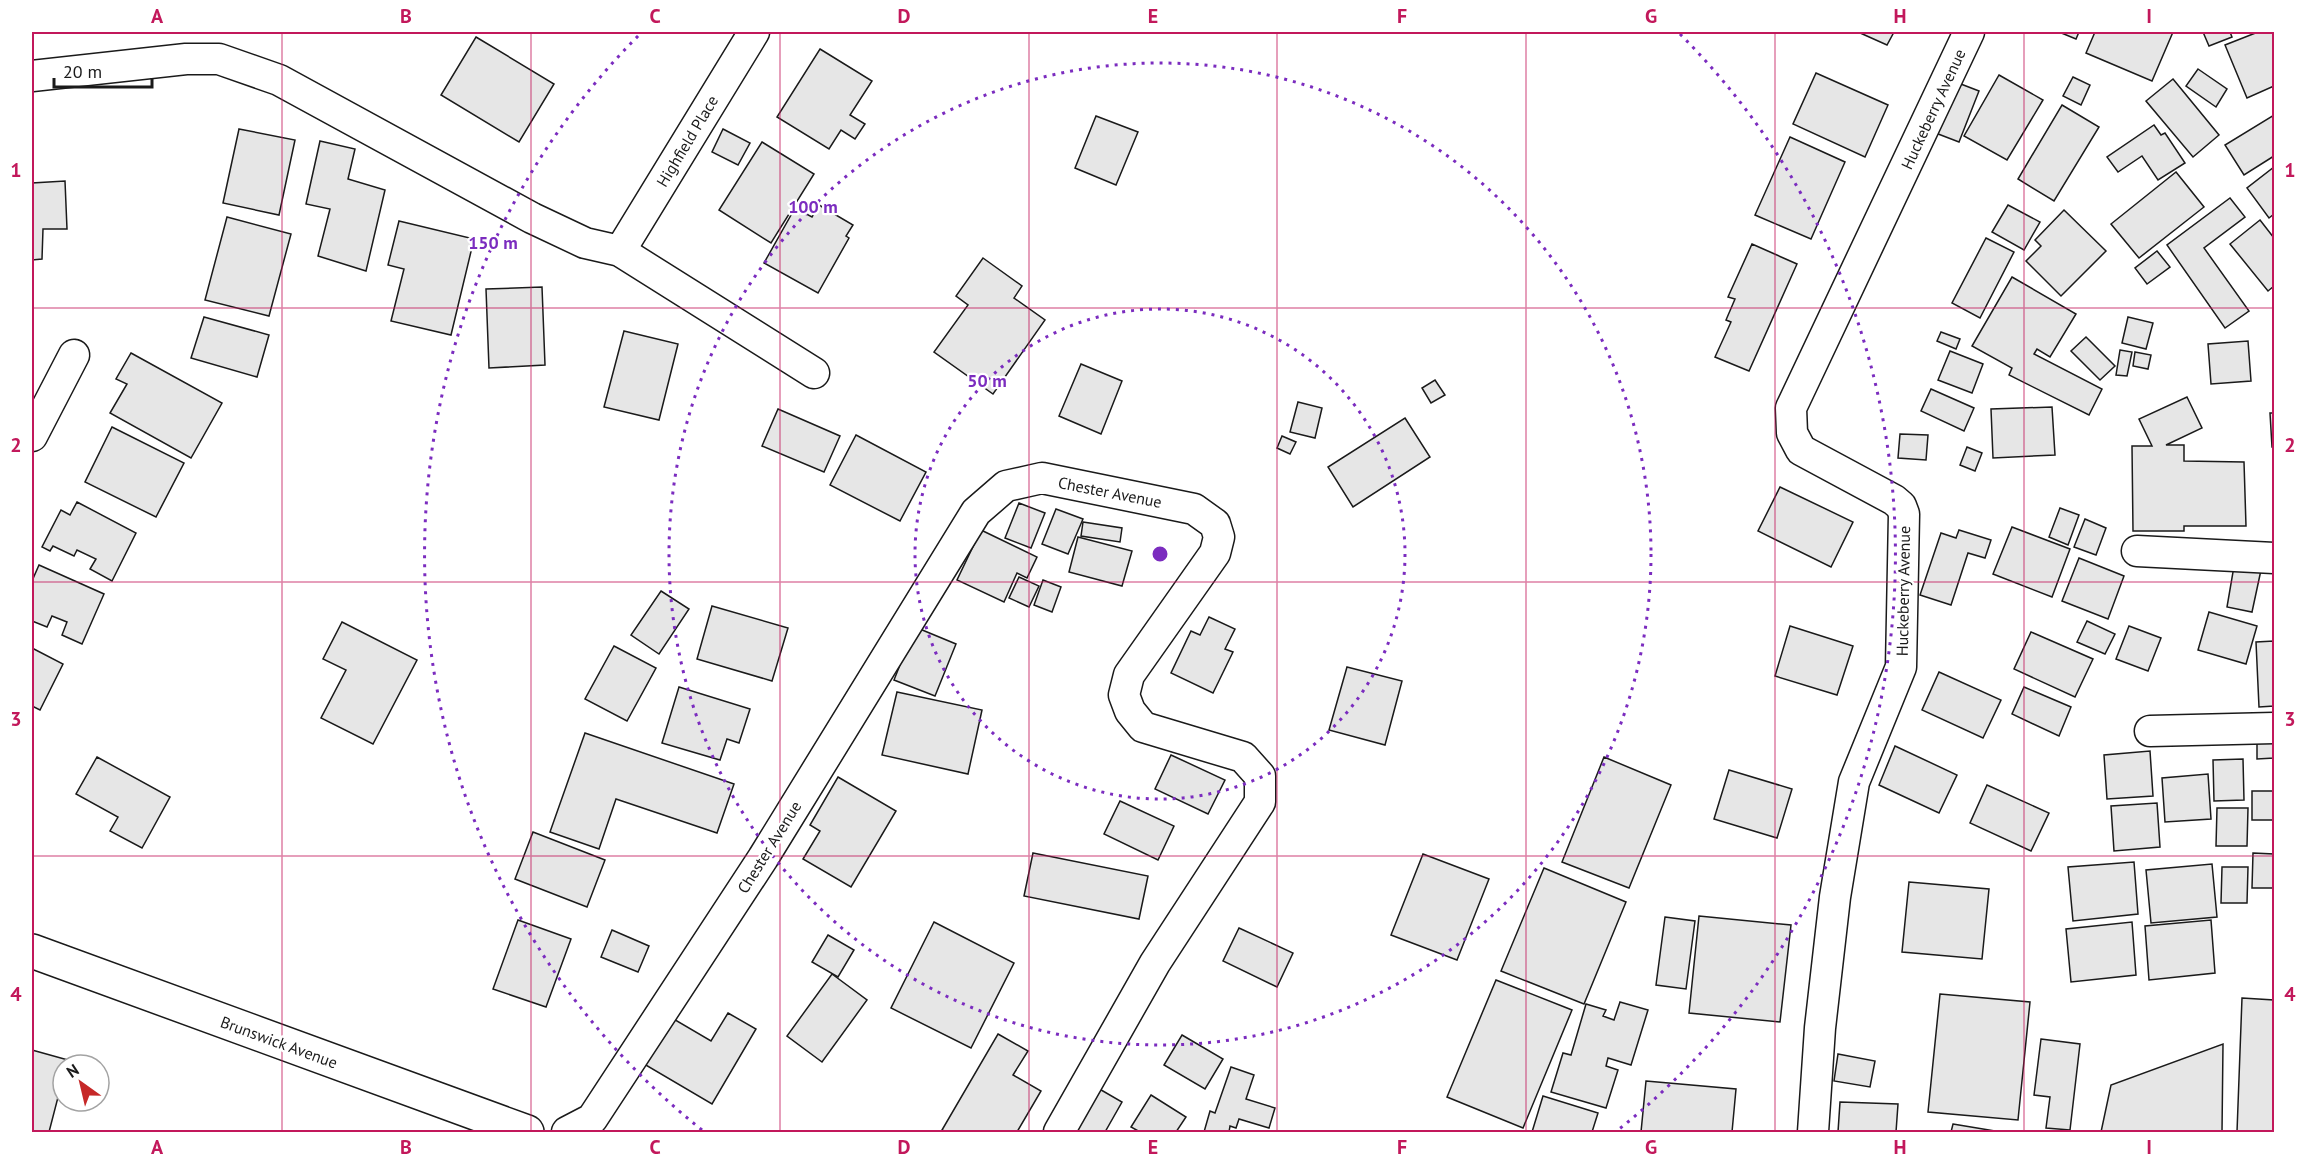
<svg xmlns="http://www.w3.org/2000/svg" width="2306" height="1164" viewBox="0 0 2306 1164" font-family="'PT Sans',sans-serif">
	<style>
		.building { fill: #e6e6e6; stroke: #1a1a1a; stroke-width: 1.5 }
		.lines { fill: none; stroke-linecap: round; stroke-linejoin: round }
		.minor-casing { stroke: #1a1a1a; stroke-width: 33 }
		.secondary-casing { stroke: #1a1a1a; stroke-width: 36 }
		.minor { stroke: #fff; stroke-width: 30 }
		.secondary { stroke: #fff; stroke-width: 33 }
		.grid { fill: none; stroke: #c2185b; stroke-width: 1.5; stroke-opacity: 0.55 }
		.ring { fill: none; stroke: #7b2cbf; stroke-width: 3; stroke-dasharray: 3 6 }
		.labels { text-anchor: middle; stroke-width: 4.5; stroke-linejoin: round; paint-order: stroke }
		.street-label { font-size: 16px; fill: #1a1a1a; stroke: #fff }
		.centre { fill: #7b2cbf; stroke: #fff; stroke-width: 3 }
		.ring-label { font-size: 18px; text-anchor: middle; font-weight: bold; fill: #7b2cbf; stroke: #fff; stroke-width: 4.5; stroke-linejoin: round; paint-order: stroke }
		.neatline { fill: none; stroke: #c2185b; stroke-width: 2 }
		.grid-label { font-size: 20px; text-anchor: middle; font-weight: bold; fill: #c2185b }
	</style>
	<rect width="100%" height="100%" fill="#fff"/>
	<g class="building">
		<polygon points="1858,32 1894,32 1887,45"/>
		<polygon points="2059,32 2079,32 2076,39"/>
		<polygon points="2095,32 2173,32 2152,81 2086,53"/>
		<polygon points="2203,32 2230,32 2232,37 2209,46"/>
		<polygon points="2258,32 2273,32 2274,36 2274,86 2247,98 2225,45"/>
		<polygon points="476,37 554,84 519,142 441,95"/>
		<polygon points="820,49 872,81 850,115 865,124 855,139 841,130 829,149 777,117"/>
		<polygon points="2198,69 2227,89 2216,107 2186,86"/>
		<polygon points="1816,73 1888,105 1865,157 1793,124"/>
		<polygon points="1999,75 2043,100 2007,160 1964,136"/>
		<polygon points="2073,77 2090,85 2081,105 2063,96"/>
		<polygon points="2173,79 2219,135 2193,157 2146,101"/>
		<polygon points="1953,81 1979,91 1959,142 1933,132"/>
		<polygon points="2062,105 2099,127 2054,201 2018,179"/>
		<polygon points="2274,115 2274,156 2244,175 2225,145"/>
		<polygon points="1096,116 1138,132 1116,185 1075,168"/>
		<polygon points="2154,125 2161,135 2165,133 2185,163 2158,180 2142,156 2118,172 2107,157"/>
		<polygon points="239,129 295,140 279,215 223,203"/>
		<polygon points="723,129 750,143 738,165 712,152"/>
		<polygon points="1790,137 1845,162 1811,239 1755,215"/>
		<polygon points="320,141 355,149 348,179 385,190 366,271 318,256 330,209 306,204"/>
		<polygon points="762,142 814,174 771,243 719,210"/>
		<polygon points="2274,167 2274,214 2269,218 2247,188"/>
		<polygon points="2176,172 2204,207 2139,258 2111,224"/>
		<polygon points="65,181 67,229 43,229 42,259 32,260 32,183"/>
		<polygon points="2230,198 2245,217 2204,248 2249,311 2225,328 2167,245"/>
		<polygon points="819,205 853,225 846,236 849,238 818,293 764,263 795,208 812,217"/>
		<polygon points="2008,205 2040,222 2024,250 1992,232"/>
		<polygon points="2064,210 2106,251 2061,296 2026,261 2041,246 2035,240"/>
		<polygon points="227,217 291,234 269,316 205,300"/>
		<polygon points="2260,220 2274,238 2274,286 2268,291 2230,244"/>
		<polygon points="399,221 474,239 451,335 391,321 404,269 388,265"/>
		<polygon points="1986,238 2014,252 1980,318 1952,303"/>
		<polygon points="1752,244 1797,264 1749,371 1715,357 1731,322 1726,320 1735,299 1728,297"/>
		<polygon points="2157,251 2170,267 2147,284 2135,268"/>
		<polygon points="983,258 1022,286 1014,298 1045,320 993,394 934,352 968,305 956,296"/>
		<polygon points="2012,277 2076,314 2050,357 2037,349 2034,354 2102,389 2089,415 2009,375 2012,368 1972,346"/>
		<polygon points="542,287 545,365 489,368 486,289"/>
		<polygon points="204,317 269,335 257,377 191,358"/>
		<polygon points="2128,317 2153,323 2146,349 2122,343"/>
		<polygon points="624,331 678,344 659,420 604,407"/>
		<polygon points="1941,332 1960,339 1956,349 1937,341"/>
		<polygon points="2086,337 2115,366 2100,380 2071,351"/>
		<polygon points="2248,341 2251,381 2211,384 2208,344"/>
		<polygon points="2120,350 2132,352 2127,376 2116,375"/>
		<polygon points="1950,351 1983,364 1972,393 1938,380"/>
		<polygon points="2135,352 2151,355 2148,369 2133,366"/>
		<polygon points="131,353 222,403 191,458 110,413 127,384 116,379"/>
		<polygon points="1081,364 1122,381 1101,434 1059,416"/>
		<polygon points="1435,380 1445,395 1431,403 1422,388"/>
		<polygon points="1931,389 1974,408 1964,431 1921,411"/>
		<polygon points="2187,397 2202,428 2166,445 2184,445 2184,461 2244,462 2246,526 2184,526 2184,531 2133,531 2132,446 2152,446 2139,419"/>
		<polygon points="1298,402 1322,408 1315,438 1290,432"/>
		<polygon points="2052,407 2055,455 1993,458 1991,409"/>
		<polygon points="778,409 840,436 824,472 762,446"/>
		<polygon points="2270,413 2274,413 2274,447 2272,447"/>
		<polygon points="1405,418 1430,457 1353,507 1328,467"/>
		<polygon points="112,427 184,463 156,517 85,482"/>
		<polygon points="1900,434 1928,435 1926,460 1898,458"/>
		<polygon points="856,435 926,472 900,521 830,485"/>
		<polygon points="1282,436 1296,442 1290,454 1277,448"/>
		<polygon points="1967,447 1982,453 1975,471 1960,465"/>
		<polygon points="1780,487 1853,522 1831,567 1758,531"/>
		<polygon points="77,502 136,533 112,581 90,569 96,559 77,550 74,556 53,546 50,551 42,547 61,510 70,515"/>
		<polygon points="1019,503 1045,513 1031,548 1005,538"/>
		<polygon points="2060,508 2079,515 2068,545 2049,537"/>
		<polygon points="1056,509 1083,519 1068,554 1042,544"/>
		<polygon points="2085,519 2106,528 2096,555 2074,547"/>
		<polygon points="1083,522 1122,528 1120,542 1081,536"/>
		<polygon points="2012,527 2070,549 2052,597 1993,574"/>
		<polygon points="981,530 1037,557 1027,578 1017,573 1004,602 957,580"/>
		<polygon points="1959,530 1991,540 1985,558 1968,553 1951,605 1920,595 1941,533 1956,538"/>
		<polygon points="1078,537 1132,551 1122,586 1069,572"/>
		<polygon points="2079,558 2124,576 2108,619 2062,601"/>
		<polygon points="39,565 104,594 82,644 62,635 67,622 52,616 47,627 32,621 32,581"/>
		<polygon points="2234,566 2261,570 2252,612 2227,607"/>
		<polygon points="1019,577 1039,586 1029,607 1009,598"/>
		<polygon points="1043,580 1061,587 1052,612 1034,605"/>
		<polygon points="661,591 689,609 659,654 631,635"/>
		<polygon points="712,606 788,628 772,681 697,659"/>
		<polygon points="2209,612 2257,626 2246,664 2198,650"/>
		<polygon points="1209,617 1235,629 1225,649 1233,652 1213,693 1171,673 1191,631 1200,635"/>
		<polygon points="2087,621 2115,634 2105,654 2077,642"/>
		<polygon points="342,622 417,660 373,744 321,718 346,670 323,659"/>
		<polygon points="1790,626 1853,646 1837,695 1775,676"/>
		<polygon points="2129,626 2161,638 2148,671 2116,659"/>
		<polygon points="915,627 956,644 935,696 894,680"/>
		<polygon points="2031,632 2093,659 2075,697 2014,669"/>
		<polygon points="2274,641 2274,706 2259,707 2256,642"/>
		<polygon points="614,646 656,668 627,721 585,699"/>
		<polygon points="32,648 63,664 40,710 32,706"/>
		<polygon points="1347,667 1402,681 1385,745 1329,730"/>
		<polygon points="1939,672 2001,700 1983,738 1922,710"/>
		<polygon points="679,687 750,709 739,743 727,739 720,760 662,743"/>
		<polygon points="2024,687 2071,707 2059,736 2012,714"/>
		<polygon points="897,692 982,710 968,774 882,755"/>
		<polygon points="585,733 734,784 717,833 616,799 599,849 550,832"/>
		<polygon points="2274,736 2274,758 2257,759 2257,737"/>
		<polygon points="1895,746 1957,775 1939,813 1879,785"/>
		<polygon points="2150,751 2153,796 2107,799 2104,755"/>
		<polygon points="1171,755 1225,780 1208,814 1155,789"/>
		<polygon points="97,757 170,797 142,848 110,831 118,817 76,794"/>
		<polygon points="1604,757 1671,785 1629,888 1562,862"/>
		<polygon points="2243,759 2244,800 2214,801 2213,760"/>
		<polygon points="1729,770 1792,789 1777,838 1714,819"/>
		<polygon points="2208,774 2211,819 2165,822 2162,778"/>
		<polygon points="838,777 896,811 851,887 803,859 820,831 810,825"/>
		<polygon points="1987,785 2049,813 2031,851 1970,823"/>
		<rect x="2252" y="791" width="22" height="29"/>
		<polygon points="1120,801 1174,826 1158,860 1104,834"/>
		<polygon points="2157,803 2160,847 2114,851 2111,806"/>
		<polygon points="2217,808 2248,808 2247,846 2216,846"/>
		<polygon points="533,832 605,860 587,907 515,879"/>
		<polygon points="1033,853 1148,876 1139,919 1024,896"/>
		<polygon points="2253,853 2274,854 2274,888 2252,888"/>
		<polygon points="1423,854 1489,879 1457,960 1391,935"/>
		<polygon points="2134,862 2138,914 2073,921 2068,867"/>
		<polygon points="2212,864 2217,917 2151,923 2146,870"/>
		<polygon points="2222,867 2248,867 2247,903 2221,903"/>
		<polygon points="1544,868 1626,902 1584,1004 1501,971"/>
		<polygon points="1909,882 1989,889 1982,959 1902,952"/>
		<polygon points="1699,916 1791,925 1780,1022 1689,1013"/>
		<polygon points="1665,917 1695,921 1686,989 1656,985"/>
		<polygon points="518,920 571,939 546,1007 493,989"/>
		<polygon points="2211,920 2215,973 2149,980 2145,926"/>
		<polygon points="934,922 1014,963 971,1048 891,1008"/>
		<polygon points="2132,922 2136,975 2071,982 2066,929"/>
		<polygon points="1239,928 1293,953 1277,987 1223,961"/>
		<polygon points="612,930 649,946 638,972 601,957"/>
		<polygon points="828,935 854,950 838,977 812,962"/>
		<polygon points="832,974 867,1000 822,1062 787,1036"/>
		<polygon points="1496,980 1572,1010 1523,1128 1447,1097"/>
		<polygon points="1940,994 2030,1002 2018,1120 1928,1112"/>
		<polygon points="2242,998 2274,1000 2274,1132 2237,1132"/>
		<polygon points="1620,1002 1648,1010 1631,1065 1608,1058 1606,1066 1618,1070 1606,1108 1551,1092 1563,1053 1571,1055 1586,1004 1606,1010 1603,1016 1614,1020"/>
		<polygon points="728,1013 756,1029 712,1104 644,1064 672,1018 711,1041"/>
		<polygon points="998,1034 1028,1051 1013,1075 1041,1091 1017,1132 946,1132 942,1130"/>
		<polygon points="1182,1035 1223,1059 1205,1089 1164,1065"/>
		<polygon points="2041,1039 2080,1044 2070,1130 2046,1128 2050,1097 2034,1095"/>
		<polygon points="2223,1044 2222,1132 2101,1132 2111,1085"/>
		<polygon points="32,1050 68,1060 66,1065 63,1065 63,1078 49,1132 32,1132"/>
		<polygon points="1838,1054 1875,1061 1870,1087 1834,1081"/>
		<polygon points="1231,1067 1254,1075 1246,1099 1275,1108 1269,1128 1239,1119 1236,1128 1230,1126 1229,1132 1204,1132 1210,1111 1215,1113"/>
		<polygon points="1646,1081 1736,1089 1732,1132 1641,1132"/>
		<polygon points="1096,1087 1122,1102 1105,1132 1069,1132"/>
		<polygon points="1151,1095 1186,1117 1176,1132 1140,1132 1131,1127"/>
		<polygon points="1543,1096 1598,1113 1592,1132 1532,1132"/>
		<polygon points="1840,1102 1898,1104 1896,1132 1838,1132"/>
		<polygon points="1953,1124 2001,1132 1951,1132"/>
	</g>
	<g class="lines">
		<g class="minor-casing">
			<g id="minor">
				<polyline points="32,76 186,59 219,59 279,80 532,218 585,243 620,251 814,373"/>
				<polyline points="620,251 754,32"/>
				<polyline points="32,436 74,355"/>
				<polyline points="2137,551 2274,558"/>
				<polyline points="2150,731 2274,728"/>
				<polyline points="567,1132 592,1119 763,858 976,512 1006,486 1042,478 1194,509 1215,524 1219,537 1215,553 1129,675 1124,695 1130,711 1143,727 1243,757 1260,776 1260,802 1155,963 1059,1132"/>
				<polyline points="1813,1132 1820,1028 1835,897 1854,782 1901,667 1904,514 1901,506 1894,500 1801,450 1792,433 1791,408 1969,32"/>
			</g>
		</g>
		<g class="secondary-casing">
			<polyline id="secondary" points="32,951 527,1132"/>
		</g>
		<use href="#minor" class="minor"/>
		<use href="#secondary" class="secondary"/>
	</g>
	<path class="grid" d="M282,32V1132M531,32V1132M780,32V1132M1029,32V1132M1277,32V1132M1526,32V1132M1775,32V1132M2024,32V1132M32,308H2274M32,582H2274M32,856H2274"/>
	<g class="ring">
		<circle cx="1160" cy="554" r="245"/>
		<circle cx="1160" cy="554" r="491"/>
		<path d="M702 1130A736 736 0 0 1 640 34M1680 34A736 736 0 0 1 1618 1130"/>
	</g>
	<g class="labels">
		<g class="street-label">
			<text transform="translate(1933 109) rotate(-65)" y="6">Huckeberry Avenue</text>
			<text transform="translate(687 141) rotate(-59)" y="6">Highfield Place</text>
			<text transform="translate(1110 492) rotate(11)" y="6">Chester Avenue</text>
			<text transform="translate(1903 591) rotate(-89)" y="6">Huckeberry Avenue</text>
			<text transform="translate(769 847) rotate(-58)" y="6">Chester Avenue</text>
			<text transform="translate(279 1042) rotate(20)" y="6">Brunswick Avenue</text>
		</g>
	</g>
	<circle cx="1160" cy="554" r="9" class="centre"/>
	<g class="ring-label">
		<text x="813" y="213">100 m</text>
		<text x="493" y="249">150 m</text>
		<text x="987" y="387">50 m</text>
	</g>
	<rect width="2306" height="1164" fill="none" stroke="#ffffff" stroke-width="66"/>
	<g transform="translate(81 1083) rotate(326)"><circle r="28" fill="#ffffff" stroke="#a3a3a3" stroke-width="1.5"/>
	<path d="M0-4.5L10 22L0 15L-10 22Z" fill="#c62828"/>
	<text y="-9" font-size="16" font-weight="bold" text-anchor="middle" fill="#1a1a1a">N</text>
	</g>
	<path d="M54 78v9h98v-9" fill="none" stroke="#1a1a1a" stroke-width="3"/>
	<text x="63" y="78" font-size="18" fill="#1a1a1a" stroke="#ffffff" stroke-width="4.5" paint-order="stroke">20 m</text>
	<rect x="33" y="33" width="2240" height="1098" class="neatline"/>
	<g class="grid-label">
		<text x="157" y="23">A</text>
		<text x="406" y="23">B</text>
		<text x="655" y="23">C</text>
		<text x="904" y="23">D</text>
		<text x="1153" y="23">E</text>
		<text x="1402" y="23">F</text>
		<text x="1651" y="23">G</text>
		<text x="1900" y="23">H</text>
		<text x="2149" y="23">I</text>
		<text x="16" y="177">1</text>
		<text x="2290" y="177">1</text>
		<text x="16" y="452">2</text>
		<text x="2290" y="452">2</text>
		<text x="16" y="726">3</text>
		<text x="2290" y="726">3</text>
		<text x="16" y="1001">4</text>
		<text x="2290" y="1001">4</text>
		<text x="157" y="1154">A</text>
		<text x="406" y="1154">B</text>
		<text x="655" y="1154">C</text>
		<text x="904" y="1154">D</text>
		<text x="1153" y="1154">E</text>
		<text x="1402" y="1154">F</text>
		<text x="1651" y="1154">G</text>
		<text x="1900" y="1154">H</text>
		<text x="2149" y="1154">I</text>
	</g>
</svg>
